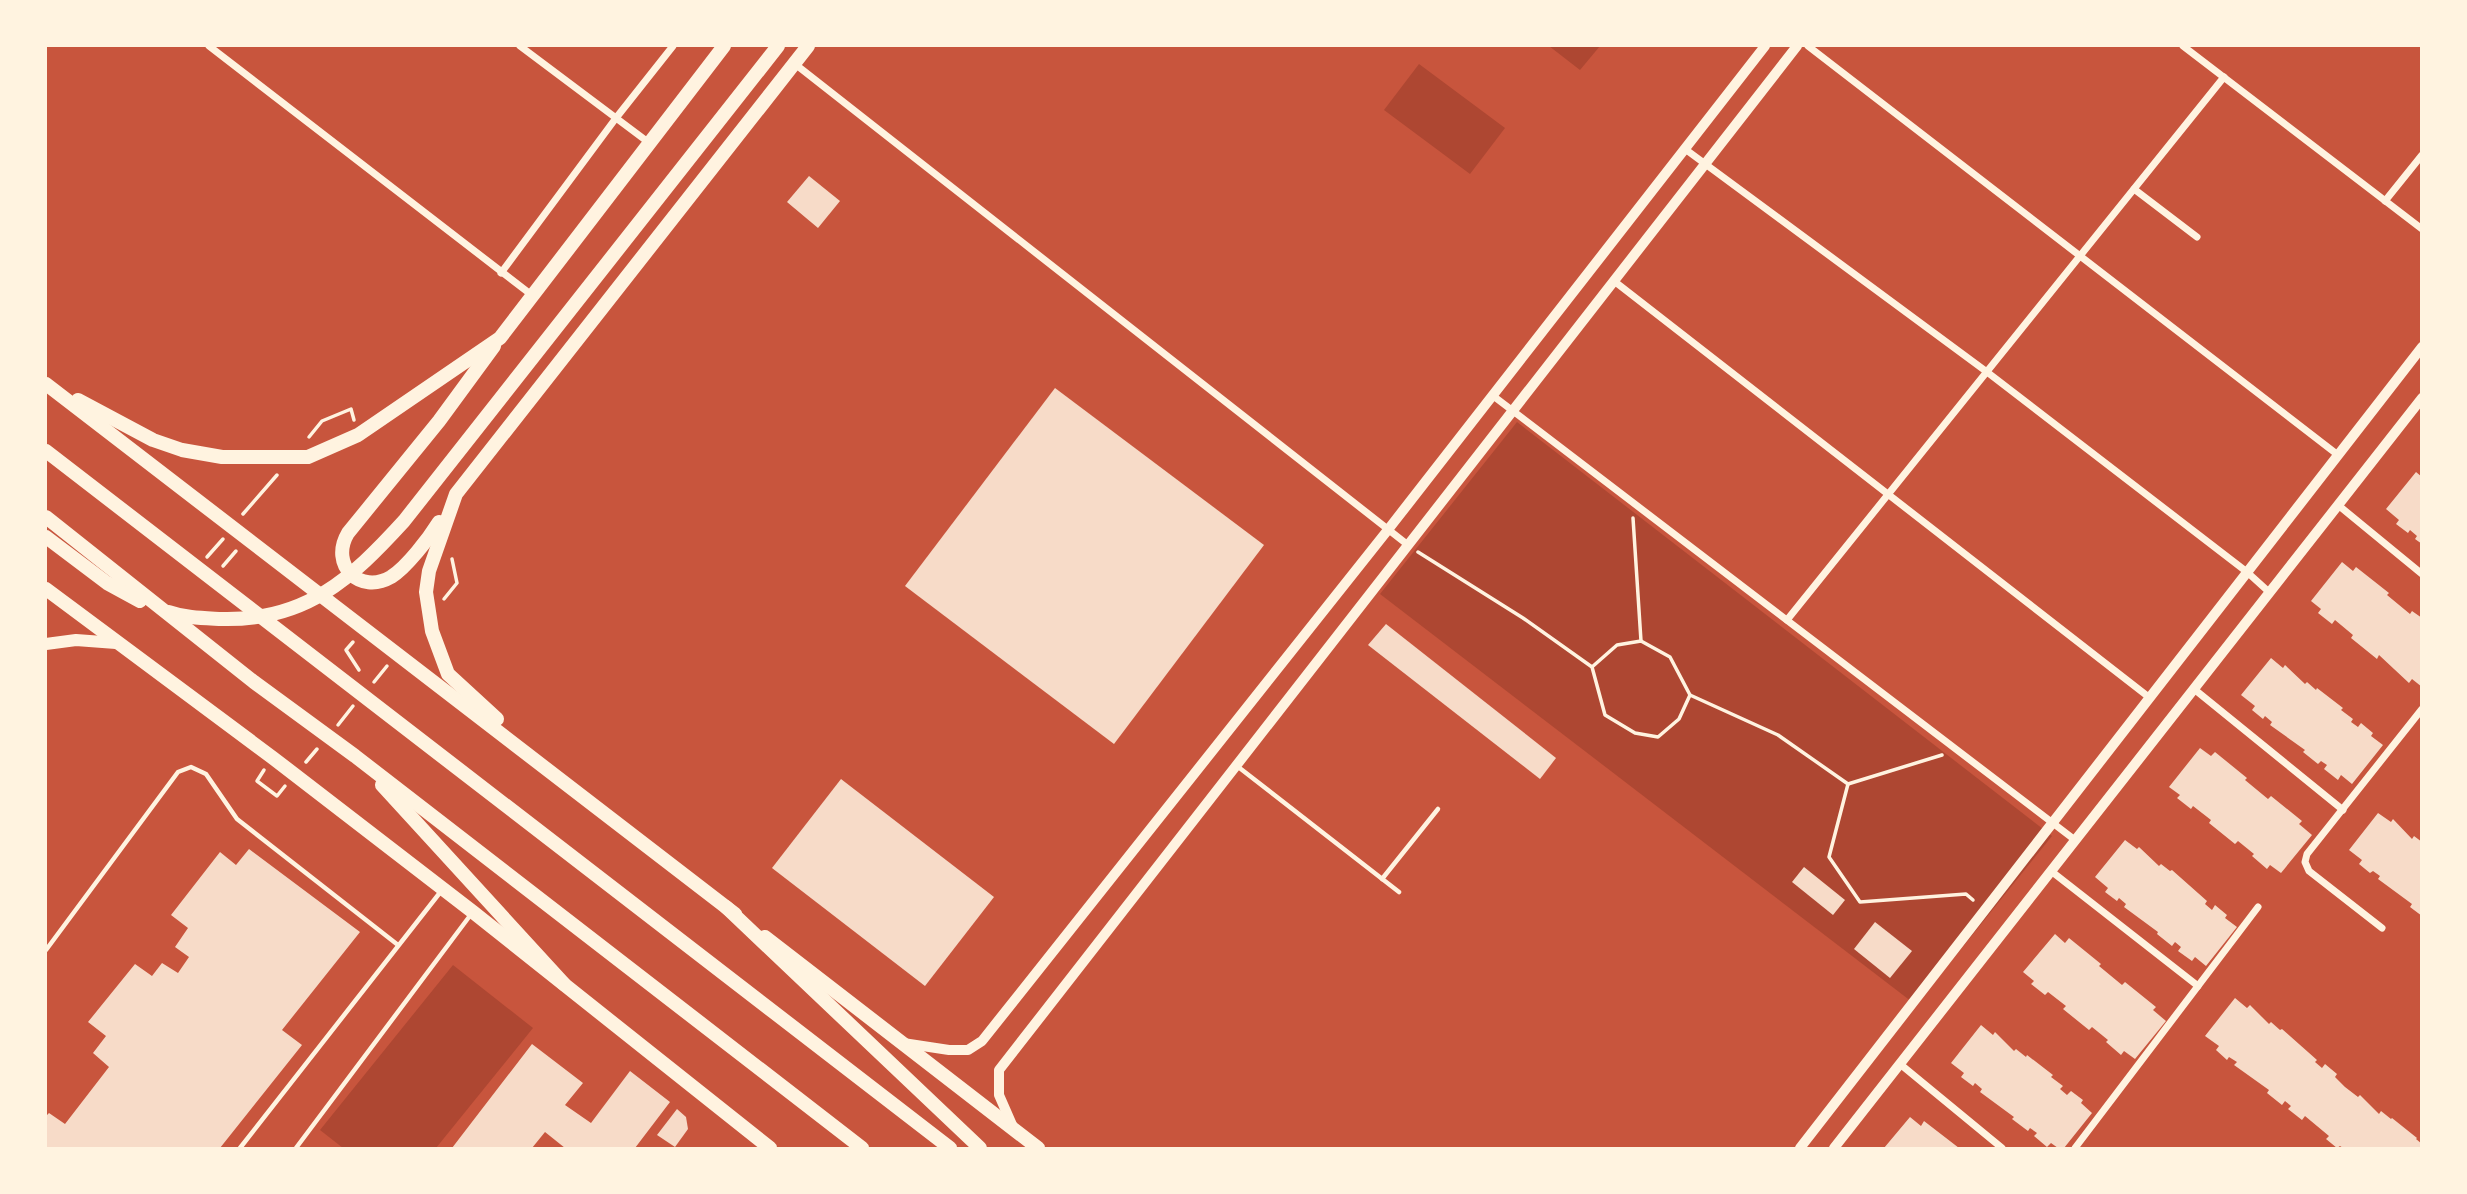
<svg xmlns="http://www.w3.org/2000/svg" width="2467" height="1194" viewBox="0 0 2467 1194" font-family="'Titillium Web',sans-serif">
	<style>
		.green { fill: #ae4732 }
		.building { fill: #f7dbc8 }
		.lines { fill: none; stroke-linecap: round; stroke-linejoin: round }
		.path { stroke: #fff3e0; stroke-width: 3.5 }
		.service { stroke: #fff3e0; stroke-width: 4.5 }
		.minor { stroke: #fff3e0; stroke-width: 7 }
		.tertiary { stroke: #fff3e0; stroke-width: 10 }
		.secondary { stroke: #fff3e0; stroke-width: 12 }
		.primary { stroke: #fff3e0; stroke-width: 14 }
		.trunk { stroke: #fff3e0; stroke-width: 14 }
	</style>
	<rect width="100%" height="100%" fill="#c8553d"/>
	<g class="green">
		<polygon points="1549,46 1600,46 1580,70"/>
		<polygon points="1419,64 1505,128 1470,174 1384,110"/>
		<polygon points="1517,422 2052,836 1916,1005 1380,594"/>
		<polygon points="453,965 533,1028 436,1148 343,1148 320,1130"/>
	</g>
	<g class="building">
		<polygon points="809,176 840,201 818,228 787,202"/>
		<polygon points="1055,388 1264,545 1114,744 905,586"/>
		<polygon points="2416,472 2422,477 2422,544 2415,539 2417,536 2410,530 2408,533 2396,524 2399,520 2386,509"/>
		<polygon points="2342,562 2353,571 2356,567 2389,593 2387,595 2410,614 2412,611 2422,618 2422,687 2412,679 2409,683 2379,655 2377,659 2351,638 2353,635 2335,620 2332,624 2318,613 2321,609 2311,601"/>
		<polygon points="1386,624 1556,758 1540,779 1368,645"/>
		<polygon points="2271,658 2283,668 2285,665 2305,684 2307,682 2316,690 2317,688 2343,708 2341,710 2353,719 2351,722 2358,727 2361,723 2373,733 2371,736 2383,745 2352,784 2341,775 2338,780 2324,769 2327,765 2321,761 2318,764 2303,752 2305,750 2270,725 2272,722 2265,716 2263,719 2252,710 2255,706 2241,695"/>
		<polygon points="2200,748 2211,756 2215,752 2247,778 2245,780 2268,799 2271,796 2302,821 2299,824 2312,835 2281,873 2270,865 2267,869 2252,856 2254,854 2238,841 2235,844 2209,823 2211,820 2193,806 2191,809 2177,798 2180,795 2169,787"/>
		<polygon points="841,779 994,897 925,986 772,868"/>
		<polygon points="2378,813 2391,822 2393,819 2412,839 2414,836 2422,842 2422,916 2410,907 2412,904 2378,879 2380,876 2373,871 2370,873 2359,864 2362,860 2349,850"/>
		<polygon points="2125,840 2137,849 2139,847 2159,866 2161,864 2170,871 2172,870 2207,901 2205,904 2212,910 2215,905 2227,915 2225,918 2237,927 2206,966 2195,957 2192,961 2178,951 2181,947 2175,942 2172,946 2157,934 2158,932 2124,907 2126,904 2119,898 2117,901 2105,892 2108,888 2095,877"/>
		<polygon points="249,849 360,932 282,1030 302,1045 220,1148 46,1148 46,1116 49,1113 65,1124 109,1067 93,1053 106,1036 88,1022 135,964 152,976 162,963 178,973 189,957 175,947 188,928 171,915 220,852 236,865"/>
		<polygon points="1804,867 1845,900 1833,915 1792,882"/>
		<polygon points="1875,922 1912,951 1890,978 1854,949"/>
		<polygon points="2055,934 2065,943 2069,938 2101,964 2099,966 2122,985 2125,982 2156,1007 2153,1010 2166,1021 2135,1059 2124,1051 2121,1055 2106,1042 2108,1040 2092,1027 2089,1030 2063,1009 2066,1006 2048,992 2045,995 2031,984 2034,981 2023,972"/>
		<polygon points="2235,998 2247,1008 2250,1005 2269,1024 2271,1022 2280,1030 2282,1029 2317,1060 2315,1062 2322,1068 2325,1064 2337,1074 2335,1077 2345,1087 2358,1097 2360,1095 2379,1114 2381,1111 2391,1119 2392,1118 2417,1138 2416,1139 2422,1144 2422,1148 2343,1148 2340,1146 2337,1148 2326,1139 2329,1136 2305,1116 2302,1120 2288,1109 2291,1106 2285,1101 2282,1105 2267,1093 2269,1090 2234,1065 2237,1062 2229,1057 2227,1060 2216,1050 2219,1046 2205,1036"/>
		<polygon points="1981,1025 1993,1035 1995,1032 2014,1051 2016,1049 2026,1057 2027,1055 2053,1075 2051,1077 2063,1086 2060,1089 2067,1095 2071,1091 2083,1100 2081,1103 2092,1113 2064,1148 2058,1148 2051,1143 2047,1147 2034,1136 2037,1133 2030,1128 2028,1131 2012,1119 2014,1117 1980,1092 1982,1089 1975,1083 1973,1086 1961,1077 1964,1073 1951,1063"/>
		<polygon points="532,1044 583,1083 565,1105 591,1123 630,1071 670,1102 635,1148 565,1148 545,1132 532,1148 452,1148"/>
		<polygon points="677,1109 686,1117 688,1129 675,1147 657,1135"/>
		<polygon points="1910,1117 1921,1126 1924,1121 1959,1148 1884,1148"/>
	</g>
	<g class="lines">
		<g class="path">
			<polyline points="309,437 322,421 351,409 354,420"/>
			<polyline points="243,514 277,475"/>
			<polyline points="1633,518 1641,641"/>
			<polyline points="1418,552 1523,618 1592,667 1605,715 1635,733 1658,737 1679,719 1690,695 1670,657 1641,641 1617,645 1592,667"/>
			<polyline points="207,557 223,539"/>
			<polyline points="223,566 236,551"/>
			<polyline points="444,599 457,583 452,559"/>
			<polyline points="353,642 346,650 359,670"/>
			<polyline points="374,682 387,666"/>
			<polyline points="1690,695 1778,735 1848,784 1942,755"/>
			<polyline points="338,725 353,706"/>
			<polyline points="306,762 317,749"/>
			<polyline points="264,770 257,781 277,796 285,786"/>
			<polyline points="1848,784 1829,857 1860,902 1966,894 1973,900"/>
		</g>
		<g class="service">
			<polyline points="1237,766 1399,892"/>
			<polyline points="1382,879 1438,809"/>
			<polyline points="46,950 178,772 191,767 206,774 237,819 398,945"/>
			<polyline points="240,1148 442,890"/>
			<polyline points="296,1148 472,913"/>
		</g>
		<g class="minor">
			<polyline points="209,46 533,296"/>
			<polyline points="520,46 648,142"/>
			<polyline points="1808,46 2338,455"/>
			<polyline points="2183,46 2422,229"/>
			<polyline points="795,64 1408,545"/>
			<polyline points="1685,149 1987,372 2247,572 2269,592"/>
			<polyline points="2134,189 2197,237"/>
			<polyline points="2385,201 2422,155"/>
			<polyline points="501,273 616,118 673,46"/>
			<polyline points="1614,281 2150,698"/>
			<polyline points="1492,395 2075,840"/>
			<polyline points="2338,505 2422,574"/>
			<polyline points="1787,620 2224,77"/>
			<polyline points="2194,689 2343,810"/>
			<polyline points="2051,871 2198,986"/>
			<polyline points="2382,928 2309,871 2305,862 2307,854 2422,709"/>
			<polyline points="1900,1064 2002,1148"/>
			<polyline points="2075,1148 2258,907"/>
		</g>
		<g class="tertiary">
			<polyline points="903,1043 949,1050 968,1050 982,1041 1387,531 1765,46"/>
			<polyline points="1013,1127 999,1095 999,1070 1797,46"/>
			<polyline points="1800,1148 2422,347"/>
			<polyline points="1834,1148 2422,398"/>
		</g>
		<polyline class="secondary" points="46,644 76,640 116,643"/>
		<g class="primary">
			<polyline points="46,384 735,914"/>
			<polyline points="78,400 153,440 182,450 222,457 308,457 358,435 500,338 724,46"/>
			<path d="M439,522C429,538 407,567 391,577C360,595 329,565 348,533L439,421L494,346"/>
			<polyline points="46,589 273,758 473,912 770,1148"/>
			<polyline points="497,719 448,674 432,631 426,592 429,571 456,494 808,46"/>
			<polyline points="765,937 1038,1148"/>
		</g>
		<g class="trunk">
			<polyline points="46,451 950,1148"/>
			<polyline points="46,517 254,682 355,756 862,1148"/>
			<polyline points="46,537 107,583 140,601"/>
			<path d="M169,612C186,618 203,618 222,619C306,621 351,579 404,521L778,46"/>
			<polyline points="382,785 564,984"/>
			<polyline points="726,907 980,1148"/>
		</g>
	</g>
	<rect width="2467" height="1194" fill="none" stroke="#fff3e0" stroke-width="94"/>
</svg>
